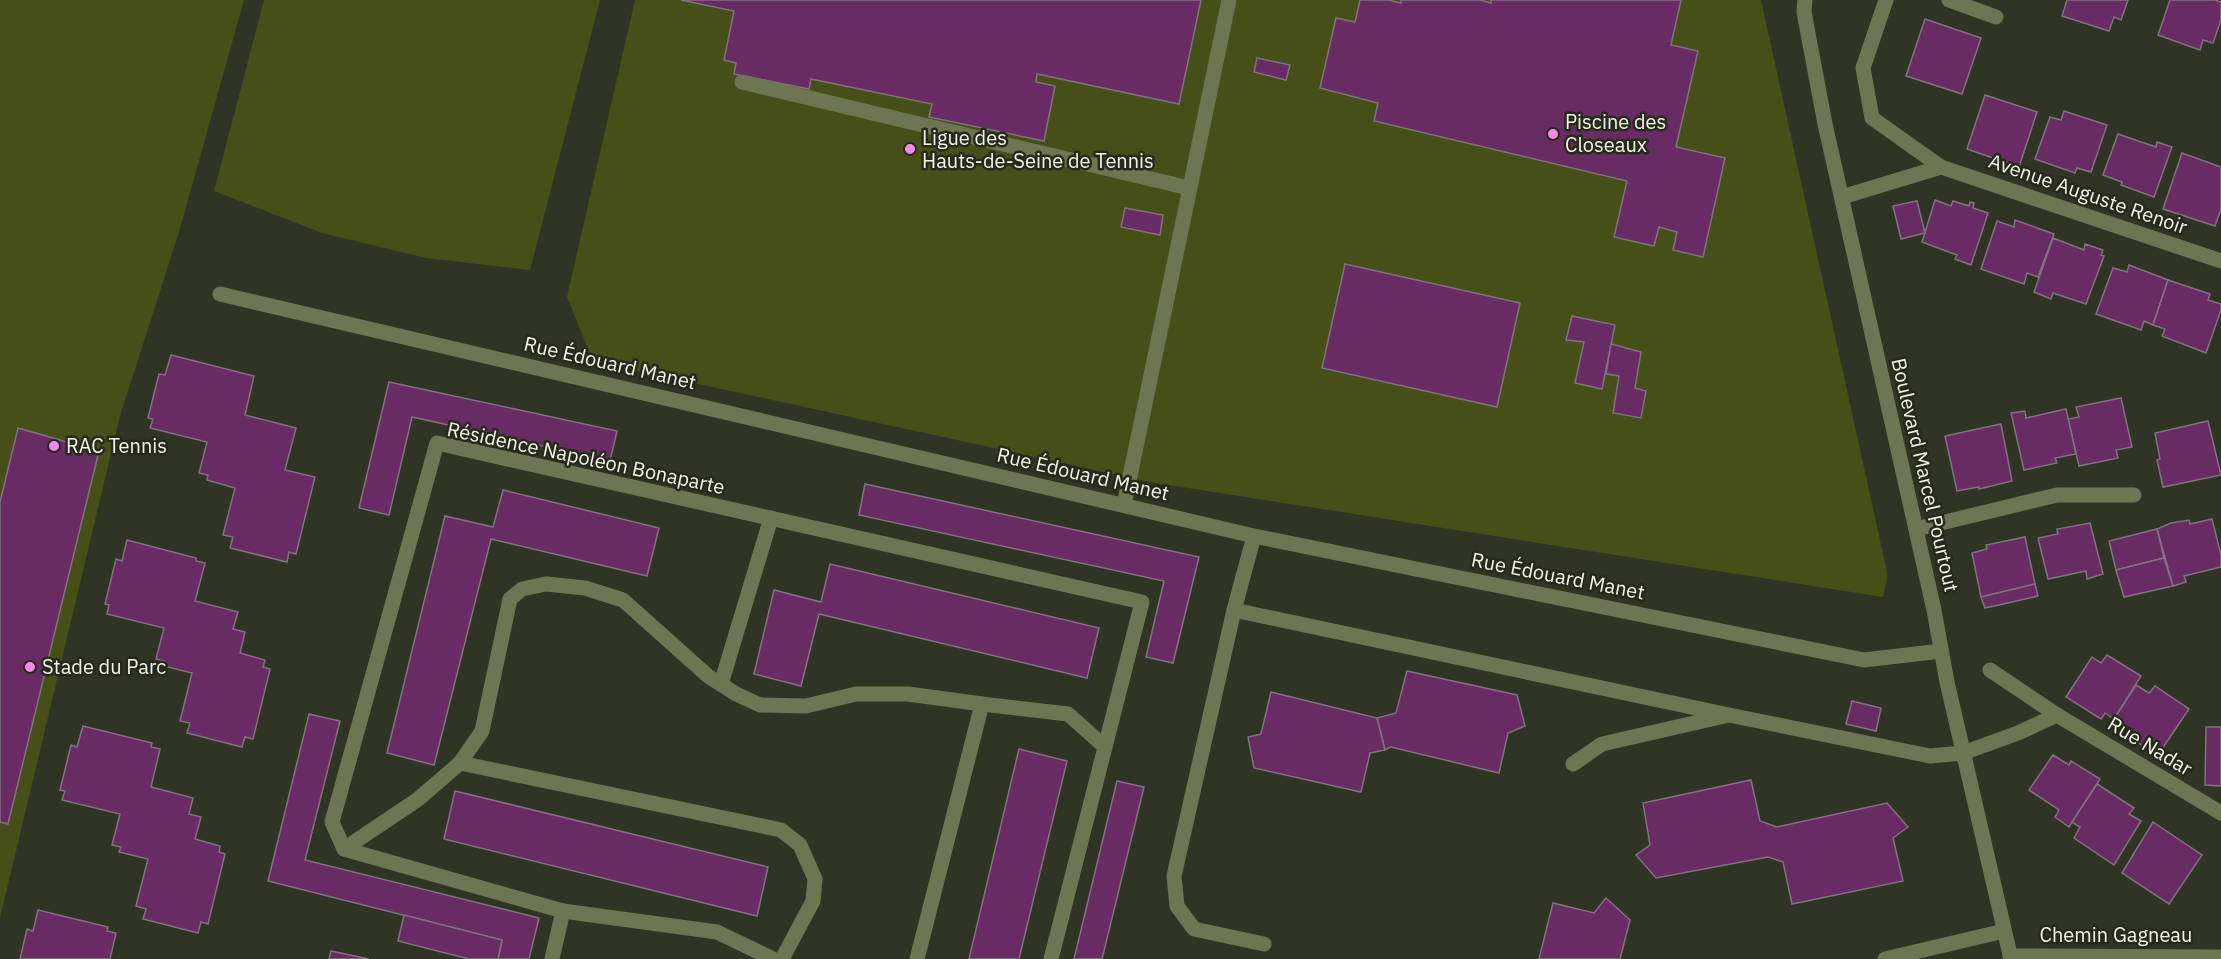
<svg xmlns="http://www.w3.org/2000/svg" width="2221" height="959" viewBox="0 0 2221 959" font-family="'IBM Plex Sans',sans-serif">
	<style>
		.green { fill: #464f18 }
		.building { fill: #682b64; stroke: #81727f; stroke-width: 1.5 }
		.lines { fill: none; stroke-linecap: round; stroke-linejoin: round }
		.service { stroke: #6e7552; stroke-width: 15 }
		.minor { stroke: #6e7552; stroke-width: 15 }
		.poi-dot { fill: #f688ed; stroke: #272a1a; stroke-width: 2 }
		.labels { text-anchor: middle; stroke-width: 5; stroke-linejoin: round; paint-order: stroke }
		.poi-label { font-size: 20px; fill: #f2f4ea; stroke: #272a1a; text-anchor: start }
		.street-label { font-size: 20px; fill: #f2f4ea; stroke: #272a1a }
	</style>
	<rect width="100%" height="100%" fill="#303424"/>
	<g class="green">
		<polygon points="0,0 244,0 179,232 120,416 0,918"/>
		<polygon points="264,0 600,0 530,270 426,258 322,233 214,191"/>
		<polygon points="635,0 1761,0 1887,572 1887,580 1883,597 1150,482 593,361 567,297"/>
	</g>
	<g class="building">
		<polygon points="681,0 1201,0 1179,104 1037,74 1036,82 1055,86 1044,141 929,117 932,104 811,79 809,89 734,74 736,63 724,60 734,11"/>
		<polygon points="1360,0 1388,0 1401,3 1401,0 1480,0 1491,3 1491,0 1681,0 1671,45 1698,51 1676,147 1725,158 1703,257 1673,250 1677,232 1659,227 1654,246 1614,237 1627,181 1374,121 1378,103 1320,88 1336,18 1355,22"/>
		<polygon points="2067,0 2128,0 2121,20 2114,17 2109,31 2062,16"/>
		<polygon points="2170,0 2215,0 2221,2 2221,20 2213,43 2203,40 2200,50 2158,35"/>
		<polygon points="1925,19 1981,38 1962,94 1906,76"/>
		<polygon points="1257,58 1290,65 1286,80 1254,72"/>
		<polygon points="1985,95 2037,112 2019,167 1967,149"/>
		<polygon points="2064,111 2107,125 2091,172 2077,168 2075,173 2035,159 2050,117 2061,120"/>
		<polygon points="2118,134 2156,147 2157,142 2172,147 2154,197 2121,185 2122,182 2103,175"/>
		<polygon points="2182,153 2221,167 2221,209 2215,226 2163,209"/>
		<polygon points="1935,200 1951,206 1953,201 1969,206 1970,202 1974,203 1973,208 1988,213 1971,265 1955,259 1957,255 1922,242"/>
		<polygon points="1917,201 1925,233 1901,239 1893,206"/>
		<polygon points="1125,208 1163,215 1160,235 1121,227"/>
		<polygon points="2015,220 2054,234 2038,277 2027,273 2024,284 1981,269 1997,221 2014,227"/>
		<polygon points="2053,238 2084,250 2085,244 2103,250 2101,255 2104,256 2086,304 2053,293 2051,299 2034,292"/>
		<polygon points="1345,264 1520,303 1497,407 1322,368"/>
		<polygon points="2129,265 2168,280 2153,325 2144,321 2141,330 2096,314 2113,268 2127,272"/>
		<polygon points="2168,280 2210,294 2208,300 2221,304 2221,310 2206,353 2162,336 2165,329 2153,325"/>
		<polygon points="1572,316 1615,325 1602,389 1575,383 1584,342 1566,340"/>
		<polygon points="1611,344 1641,352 1635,388 1646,391 1641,418 1613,413 1619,376 1606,374"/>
		<polygon points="171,355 254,376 245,415 296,428 285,470 315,477 296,554 289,552 287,562 230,548 233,537 223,535 235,488 207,480 208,475 199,473 207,442 150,428 153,419 148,418 159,374 165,375"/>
		<polygon points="389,382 617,431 610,461 412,417 389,515 359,508"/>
		<polygon points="2121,398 2132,447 2116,450 2118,458 2079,466 2068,419 2079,417 2076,407"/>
		<polygon points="2066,409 2076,454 2055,458 2057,463 2024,470 2011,413 2025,411 2026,418"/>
		<polygon points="2208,421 2221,475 2163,487 2157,460 2160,459 2155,433"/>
		<polygon points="2001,424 2012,481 1979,489 1979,487 1957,491 1945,436"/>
		<polygon points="18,428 99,451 8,824 0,822 0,502"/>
		<polygon points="865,484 1199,557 1173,663 1146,657 1164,581 859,515"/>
		<polygon points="503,490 659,528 647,576 491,539 434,765 387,753 445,516 493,527"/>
		<polygon points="2212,519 2221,555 2221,567 2184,576 2186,582 2173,586 2157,529 2171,523 2189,520 2190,524"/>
		<polygon points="2090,523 2103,574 2087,579 2086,571 2048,579 2038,538 2058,534 2057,529"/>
		<polygon points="2157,529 2164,558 2116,570 2109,541"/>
		<polygon points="2025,537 2035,584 1981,597 1972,553 1987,549 1986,545"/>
		<polygon points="127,540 196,558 196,561 205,563 195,601 238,612 233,629 245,632 240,653 265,660 263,667 270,669 253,739 245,737 242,747 187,733 190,723 180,721 192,673 164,666 165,661 156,659 164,628 107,614 109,605 105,604 116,559 122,561"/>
		<polygon points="2164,558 2173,586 2124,597 2116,570"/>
		<polygon points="830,564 1099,628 1087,678 819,614 801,686 754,674 774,590 821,602"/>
		<polygon points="2035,584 2038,596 1985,608 1981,597"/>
		<polygon points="2107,655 2141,676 2114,719 2105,713 2101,719 2066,697 2092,657 2101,663"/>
		<polygon points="1407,671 1517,695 1525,726 1508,733 1499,773 1391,747 1385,750 1377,718 1396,713"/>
		<polygon points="2136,685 2149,693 2155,686 2189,709 2162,749 2152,743 2148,749 2110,725"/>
		<polygon points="1271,692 1377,718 1385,750 1370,753 1361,792 1254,768 1248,737 1261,734"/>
		<polygon points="1852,701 1881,708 1876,731 1846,724"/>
		<polygon points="309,714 340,721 305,860 539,918 529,959 498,959 502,940 268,881"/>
		<polygon points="83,726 152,743 151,747 160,749 151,787 193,798 189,814 201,817 195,839 220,846 219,852 225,854 208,924 201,922 198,933 143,919 146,909 136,906 148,859 119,852 121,847 112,845 120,814 62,800 65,791 60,790 71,745 77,747"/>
		<polygon points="2206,727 2221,727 2221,786 2205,785"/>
		<polygon points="1019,749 1067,761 1019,959 969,959"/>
		<polygon points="2053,755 2069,765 2071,761 2100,779 2069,827 2055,817 2059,810 2029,790"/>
		<polygon points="1751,780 1760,821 1777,827 1887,803 1908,827 1893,838 1903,881 1792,904 1783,862 1768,857 1656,878 1636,855 1650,845 1643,803"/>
		<polygon points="1117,781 1144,787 1102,959 1074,959"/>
		<polygon points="2097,784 2134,808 2129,814 2141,821 2114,865 2074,838 2080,827 2072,822"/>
		<polygon points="455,791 768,867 757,916 444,839"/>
		<polygon points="2153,822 2202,855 2169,904 2122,873"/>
		<polygon points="1606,898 1630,920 1620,959 1539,959 1553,903 1594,913"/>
		<polygon points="38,910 108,927 107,931 116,933 110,959 20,959 27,929 33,931"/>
		<polygon points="404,915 502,940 498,959 469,959 398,941"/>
		<polygon points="331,951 369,959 329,959"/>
	</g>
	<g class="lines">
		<g class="service">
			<polyline points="742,82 1189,188"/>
			<polyline points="1124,505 1229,0"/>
			<polyline points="1234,610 1254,536"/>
			<polyline points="721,684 771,518"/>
			<polyline points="1729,715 1930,756 1963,753"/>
			<polyline points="460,763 781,830 800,845 815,879 813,901 782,959"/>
			<polyline points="344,849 417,800 460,763 482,731 510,599 522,589 546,584 585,588 623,600 708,676 736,694 760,705 806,706 856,694 908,694 982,704"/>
			<polyline points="1264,944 1194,929 1177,906 1174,876 1234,610 1729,715 1602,744 1573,764"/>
			<polyline points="2010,956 2221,957"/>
		</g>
		<g class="minor">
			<polyline points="1805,0 1804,12 1825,124 1934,610 1947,682 2011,959"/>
			<polyline points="1886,0 1863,68 1872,118 1941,167"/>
			<polyline points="1949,0 1996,17"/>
			<polyline points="1842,197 1941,167 2221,261"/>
			<polyline points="220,294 1254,536 1864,660 1941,651"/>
			<polyline points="1916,529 2057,495 2134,495"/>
			<polyline points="1990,670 2057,715"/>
			<polyline points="1963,753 2018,733 2057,715 2221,813"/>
			<polyline points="563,911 717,932 773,959"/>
			<polyline points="552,959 563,911 344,849 332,822 437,443 1142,602 1051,959"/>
			<polyline points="917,959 982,704 1068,714 1105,747"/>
			<polyline points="1885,959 2004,931"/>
		</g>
	</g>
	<g class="poi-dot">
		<circle cx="1553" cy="134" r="6"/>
		<circle cx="910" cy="149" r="6"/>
		<circle cx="54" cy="446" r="6"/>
		<circle cx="30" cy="667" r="6"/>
	</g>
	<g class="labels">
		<g class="poi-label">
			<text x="1565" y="129">Piscine des<tspan x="1565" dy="23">Closeaux</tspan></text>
			<text x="922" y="145">Ligue des<tspan x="922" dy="23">Hauts-de-Seine de Tennis</tspan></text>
			<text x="66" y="453">RAC Tennis</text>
			<text x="42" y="674">Stade du Parc</text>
		</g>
		<g class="street-label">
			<text transform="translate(2088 194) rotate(19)" y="7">Avenue Auguste Renoir</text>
			<text transform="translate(610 363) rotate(13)" y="7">Rue Édouard Manet</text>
			<text transform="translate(586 458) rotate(12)" y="7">Résidence Napoléon Bonaparte</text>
			<text transform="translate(1083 474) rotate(13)" y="7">Rue Édouard Manet</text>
			<text transform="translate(1925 475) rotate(77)" y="7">Boulevard Marcel Pourtout</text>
			<text transform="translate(1558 576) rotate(11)" y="7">Rue Édouard Manet</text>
			<text transform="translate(2150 746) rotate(31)" y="7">Rue Nadar</text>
			<text x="2116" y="942">Chemin Gagneau</text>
		</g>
	</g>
</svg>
